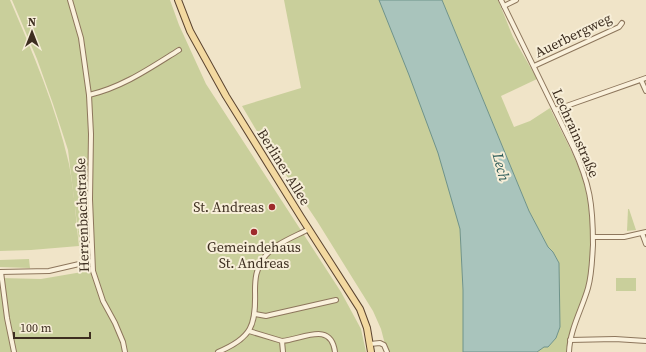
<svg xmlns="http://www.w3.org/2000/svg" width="646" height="352" viewBox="0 0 646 352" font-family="'Source Serif 4',serif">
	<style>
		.green { fill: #c9cf9b }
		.water { fill: #a9c4bc; stroke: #6f938a }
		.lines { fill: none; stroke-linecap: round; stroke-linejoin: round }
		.street-casing { stroke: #8d765c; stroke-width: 6 }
		.primary-casing { stroke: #5b4430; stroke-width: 8 }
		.street { stroke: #faf1dc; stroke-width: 4 }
		.primary { stroke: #f3d9a0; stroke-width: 6 }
		.poi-dot { fill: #9e2a2b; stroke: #f7eed8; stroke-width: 1.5 }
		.labels { text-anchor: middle; stroke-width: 4; stroke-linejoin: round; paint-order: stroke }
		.street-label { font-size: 14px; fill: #3d2e20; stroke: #f7eed8 }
		.poi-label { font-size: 14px; fill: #3d2e20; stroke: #f7eed8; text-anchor: end }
		.water-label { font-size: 15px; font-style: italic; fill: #2f5d5a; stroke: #f7eed8 }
	</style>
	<rect width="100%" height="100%" fill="#f0e4c8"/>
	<g class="green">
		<path d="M0,0H10C33,53 56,107 69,164C74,190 76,220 79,246L31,250L0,251Z"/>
		<polygon points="12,0 170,0 179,25 206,84 341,292 361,329 366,352 0,352 0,278 41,279 82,272 80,248 68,150 53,104 37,59"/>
		<polygon points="284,0 383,0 448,165 460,229 463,290 463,352 387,352 381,329 373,311 317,221 258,133 242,106 301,88"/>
		<path d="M442,0H498L513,37L537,79L501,96L514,127L530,121L550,108C560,129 572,150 580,171C592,201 594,251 587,282C582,307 569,326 566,352H537L544,347H548L556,338L560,327L559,263L553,252L548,247L529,211Z"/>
		<polygon points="628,209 629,209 636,230 627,231"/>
		<polygon points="29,259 30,268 0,267 0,260"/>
		<rect x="616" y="278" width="20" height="13"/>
	</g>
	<polygon class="water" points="379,0 442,0 529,211 548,247 553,252 559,263 560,327 556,338 548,347 544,347 537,352 463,352 463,290 460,229 438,153 409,75"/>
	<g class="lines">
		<g class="street-casing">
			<g id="street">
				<polyline points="70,0 81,38 89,95 91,134 90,199 93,271 103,301 115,323 123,342 125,352"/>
				<path d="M501,0L573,147C590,184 593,204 593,245C592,259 592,274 588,288C582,309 570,329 569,352"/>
				<polyline points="504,6 516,0"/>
				<polyline points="534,66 619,27 622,23"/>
				<polyline points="641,80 646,91"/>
				<path d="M89,95C123,87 150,68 179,50"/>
				<polyline points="555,110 646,78"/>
				<polyline points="642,233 646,244"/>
				<polyline points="593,237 624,237 646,232"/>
				<polyline points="0,272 49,271 92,261"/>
				<polyline points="1,272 7,318 14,352"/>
				<polyline points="255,314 266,316 270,315 336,300"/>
				<polyline points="249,331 282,341"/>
				<polyline points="570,340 615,339 646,341"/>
				<polyline points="370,344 380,343 384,345 387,352"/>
				<path d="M218,352C252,338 256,325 255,291C255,279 256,269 263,259C273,244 294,237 309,229"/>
				<path d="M283,352L282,341C303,339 331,321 335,352"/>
			</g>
		</g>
		<g class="primary-casing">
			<polyline id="primary" points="178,0 190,31 226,96 301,217 360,309 367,328 371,352"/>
		</g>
		<use href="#street" class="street"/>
		<use href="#primary" class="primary"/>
	</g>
	<g class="poi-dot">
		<circle cx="272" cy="207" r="4"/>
		<circle cx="254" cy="232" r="4"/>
	</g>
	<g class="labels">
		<g class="street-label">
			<text transform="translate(573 35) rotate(-26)" y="5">Auerbergweg</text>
			<text transform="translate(576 133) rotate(66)" y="5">Lechrainstraße</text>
			<text transform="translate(284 167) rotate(58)" y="5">Berliner Allee</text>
			<text transform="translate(82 215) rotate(-92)" y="5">Herrenbachstraße</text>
		</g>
		<g class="poi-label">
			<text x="264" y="212">St. Andreas</text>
			<text x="254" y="252" text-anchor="middle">Gemeindehaus<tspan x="254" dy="16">St. Andreas</tspan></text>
		</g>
		<g class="water-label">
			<text transform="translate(501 167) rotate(75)" y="5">Lech</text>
		</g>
	</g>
	<g transform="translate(32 32)" stroke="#f7eed8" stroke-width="3" paint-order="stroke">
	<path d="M0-3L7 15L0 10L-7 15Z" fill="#3d2e20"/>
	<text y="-6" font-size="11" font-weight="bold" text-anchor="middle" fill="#3d2e20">N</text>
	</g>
	<path d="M14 332v6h76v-6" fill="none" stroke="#3d2e20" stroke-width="2"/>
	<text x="20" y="332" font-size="12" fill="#3d2e20" stroke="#f7eed8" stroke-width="3" paint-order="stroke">100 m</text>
</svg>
